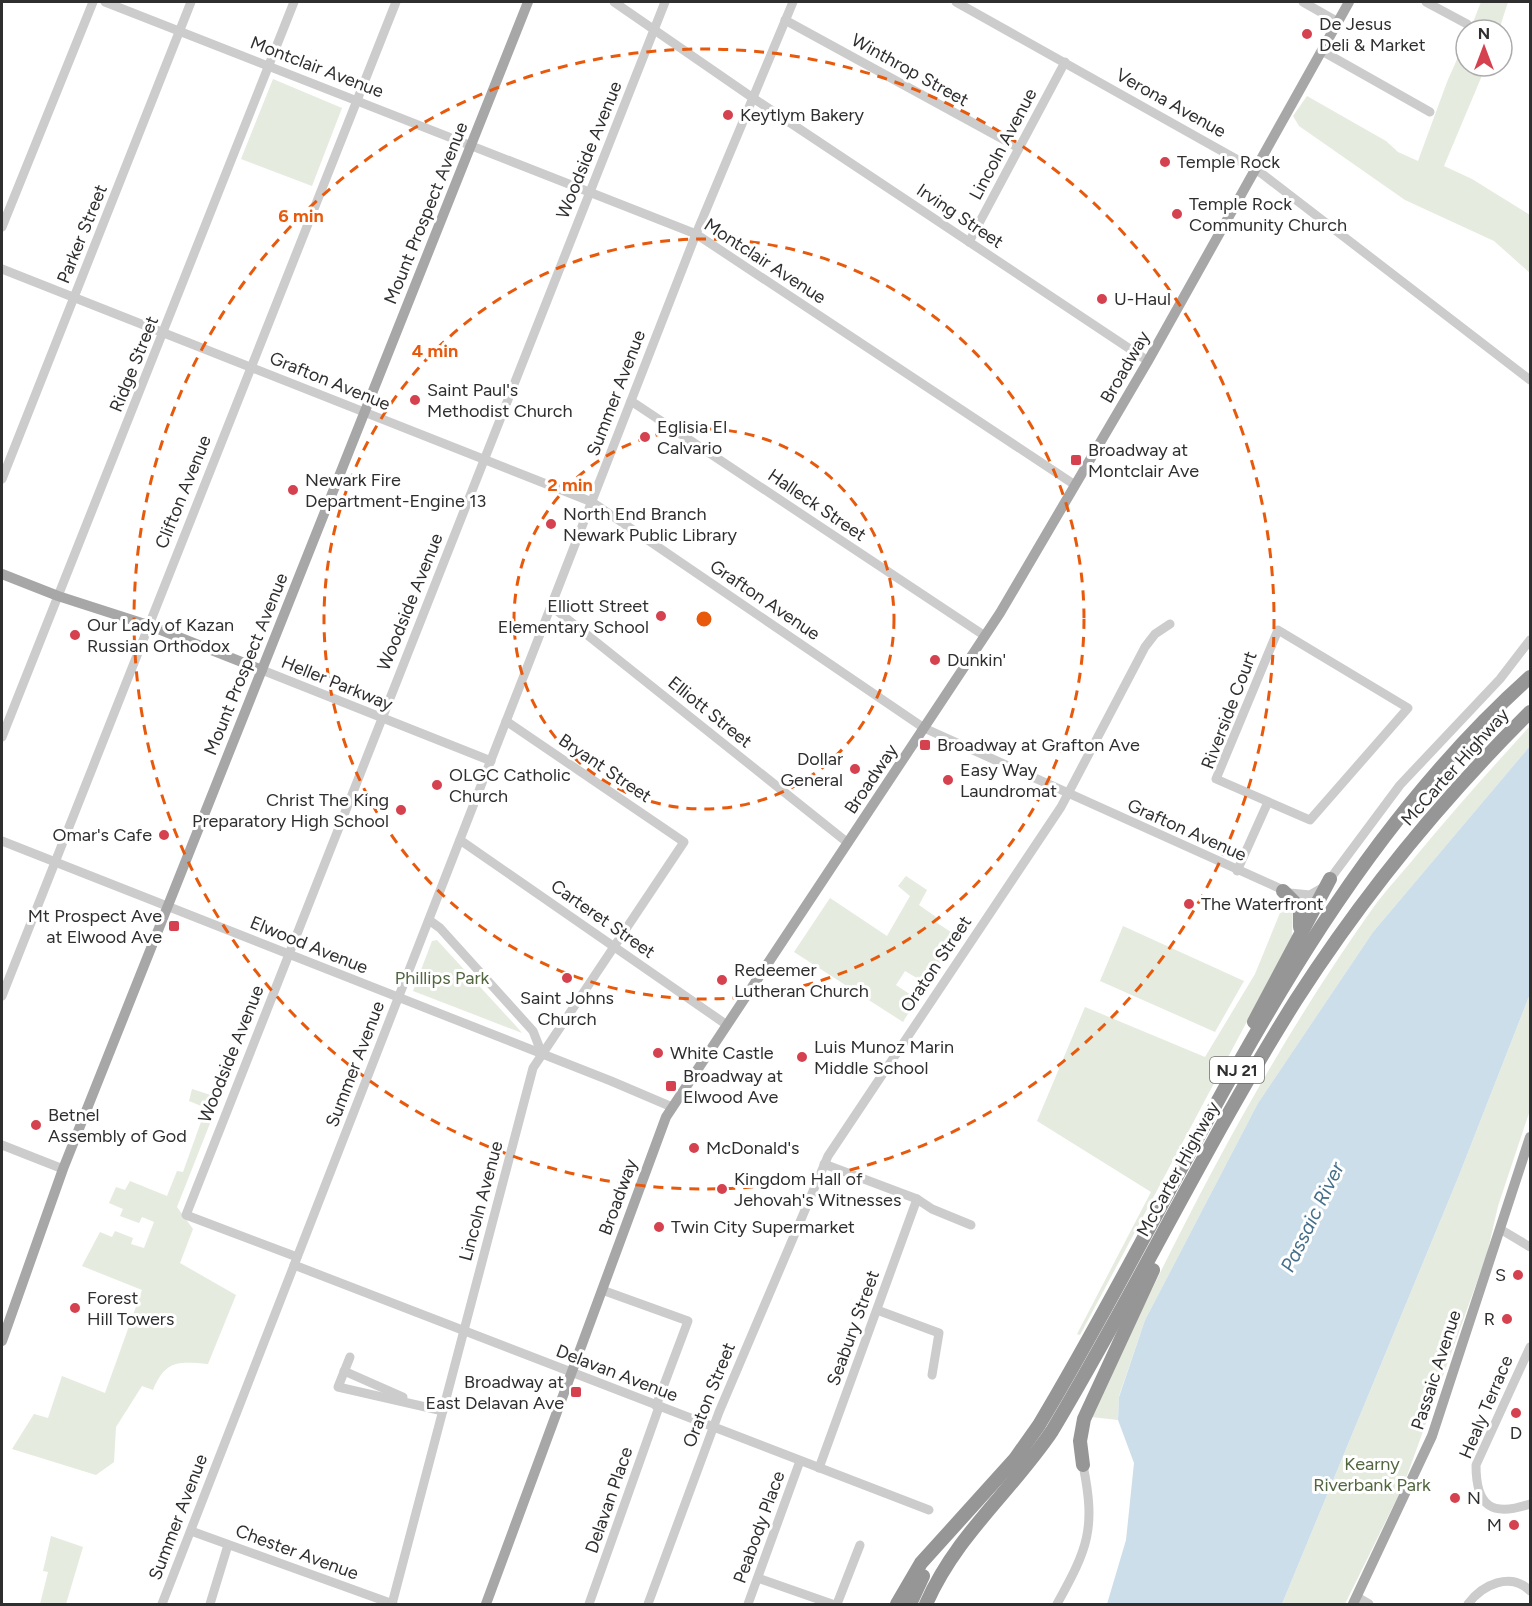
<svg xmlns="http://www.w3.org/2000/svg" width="1532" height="1606" viewBox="0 0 1532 1606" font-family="Figtree,sans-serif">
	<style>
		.green { fill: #e5ebde }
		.water { fill: #ccdee9 }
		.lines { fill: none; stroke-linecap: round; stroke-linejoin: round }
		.minor { stroke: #ccc; stroke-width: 9 }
		.major { stroke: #a7a7a7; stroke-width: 10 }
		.highway { stroke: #969696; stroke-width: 14 }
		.ring { fill: none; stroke: #e8590c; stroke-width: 3; stroke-dasharray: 10 8 }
		.poi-dot { fill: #d5414e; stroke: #fff; stroke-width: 2 }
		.labels { text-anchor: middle; stroke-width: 6; stroke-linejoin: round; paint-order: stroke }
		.shield { fill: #fff; stroke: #6d6d6d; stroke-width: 1.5 }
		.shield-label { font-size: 16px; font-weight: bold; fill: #2f2f2f }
		.poi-label { font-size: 18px; fill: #2f2f2f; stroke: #fff; text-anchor: start }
		.street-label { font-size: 18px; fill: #2f2f2f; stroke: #fff }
		.park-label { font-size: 18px; fill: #526640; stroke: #fff }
		.water-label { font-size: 20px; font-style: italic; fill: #446f8a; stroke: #fff }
		.centre { fill: #e8590c; stroke: #fff; stroke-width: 3 }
		.ring-label { font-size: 18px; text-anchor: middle; font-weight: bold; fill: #e8590c; stroke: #fff; stroke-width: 6; stroke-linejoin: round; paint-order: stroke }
	</style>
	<rect width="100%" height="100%" fill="#fff"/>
	<g class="green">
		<polygon points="1481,2 1508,2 1499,30 1470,30"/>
		<polygon points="1466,39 1466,66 1486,66 1444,166 1472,179 1530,215 1530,273 1494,241 1405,200 1299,126 1293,116 1307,96 1386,141 1398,152 1418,161 1447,82"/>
		<polygon points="273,79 342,108 312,186 241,159"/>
		<path d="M1530,726V746L1373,932L1258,1103L1145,1320L1119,1396L1118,1420L1091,1417C1173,1241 1260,1067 1373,908C1386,890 1402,873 1416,856C1453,811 1491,769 1530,726Z"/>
		<polygon points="906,876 927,890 919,905 936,917 934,921 957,936 927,984 905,971 896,985 917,999 903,1022 794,952 830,898 887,936 910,896 898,886"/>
		<polygon points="1284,903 1293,907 1292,937 1080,1335 1077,1334 1151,1192 1037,1121 1085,1007 1205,1057 1255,974"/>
		<polygon points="1123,926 1244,981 1215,1032 1100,981"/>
		<polygon points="437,940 516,1026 522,1033 413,991 432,941"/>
		<polygon points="1530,994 1530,1110 1498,1206 1487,1254 1404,1484 1345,1604 1282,1604 1458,1178"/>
		<path d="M192,1089L220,1098L177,1207L193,1229L180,1263L236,1295L208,1364C179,1362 166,1359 153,1390L142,1386L116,1427L114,1462L96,1475L12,1449L34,1414L48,1418L62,1376L105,1393L142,1290L82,1266L100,1232L112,1237L115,1231L133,1238L131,1244L144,1248L154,1222L142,1217L139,1223L120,1216L123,1209L109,1203L116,1187L125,1190L130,1181L167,1196L177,1171L183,1172L206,1108L189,1101Z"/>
		<polygon points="51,1536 83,1547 66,1604 40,1604 48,1572 43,1571"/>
	</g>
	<polygon class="water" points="1530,746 1530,994 1458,1178 1282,1604 1107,1604 1126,1540 1134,1463 1118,1420 1119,1397 1145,1320 1258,1103 1373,932"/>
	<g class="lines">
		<g class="minor">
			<polyline points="105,2 696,234 1075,485"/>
			<polyline points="614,2 753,98 1148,361"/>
			<polyline points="956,2 1261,173 1530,380"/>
			<polyline points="1303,2 1338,22"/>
			<polyline points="1426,2 1467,24"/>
			<polyline points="785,20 1019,148"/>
			<polyline points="1322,51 1430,112"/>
			<polyline points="2,227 93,2"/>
			<polyline points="969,242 1065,62"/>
			<polyline points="2,269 592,502 924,728 1290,893 1310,895 1324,887 1400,785 1500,679 1530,640"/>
			<polyline points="631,401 985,636"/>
			<polyline points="2,479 191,2"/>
			<polyline points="551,606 848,843"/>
			<polygon points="1278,630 1408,708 1310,820 1216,779"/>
			<polyline points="262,670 491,761"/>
			<polyline points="2,737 294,2"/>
			<polyline points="460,840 727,1025"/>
			<polyline points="2,841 611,1081 672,1107"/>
			<polyline points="1237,871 1268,802"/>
			<polyline points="429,920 440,928 533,1031 542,1054"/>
			<polyline points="2,996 396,2"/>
			<polyline points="2,1145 63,1169"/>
			<polyline points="824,1164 917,1199 932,1209 971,1225"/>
			<polyline points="1500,1229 1530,1247"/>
			<polyline points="297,1257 186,1215 665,2"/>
			<polyline points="294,1265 929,1510"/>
			<polyline points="602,1290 688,1321 656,1406"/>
			<polyline points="877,1310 939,1333 932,1375"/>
			<path d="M1530,1347L1476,1465C1476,1507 1492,1517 1530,1504"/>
			<polyline points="350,1357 338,1387 443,1411"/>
			<polyline points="344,1371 403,1397"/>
			<polyline points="819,1468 917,1199"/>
			<polyline points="191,1531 393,1604"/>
			<polyline points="758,1578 832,1604"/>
			<polyline points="1357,1597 1369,1604"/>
			<polyline points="162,1604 696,234 793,2"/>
			<polyline points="210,1604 228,1545"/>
			<polyline points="392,1604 533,1068 684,842 506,721"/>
			<polyline points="589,1604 659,1407"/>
			<polyline points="648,1604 719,1412 828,1156 1061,807 1145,647 1155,634 1170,624"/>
			<polyline points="748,1604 800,1461"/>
			<polyline points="837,1604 860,1545"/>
			<path d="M1057,1604C1088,1548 1096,1529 1083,1465"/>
			<path d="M1468,1604C1482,1585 1511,1571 1530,1591"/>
		</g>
		<g class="major">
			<polyline points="2,574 58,596 148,625 262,670"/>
			<polyline points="2,1341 63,1169 528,2"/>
			<polyline points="486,1604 666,1117 1000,613 1148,361 1349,2"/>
			<polyline points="1353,1604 1432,1436 1530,1137"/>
		</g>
		<g class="highway">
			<polyline points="1283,891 1300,908 1300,927"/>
			<polyline points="1254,1022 1330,879"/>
			<polyline points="1083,1465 1080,1441 1084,1419 1153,1270"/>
			<path d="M897,1604L921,1563L1015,1459L1039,1425C1193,1169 1303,880 1530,677"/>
			<polyline points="910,1604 923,1576"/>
			<path d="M926,1604C957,1534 1010,1493 1052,1431C1137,1289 1208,1140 1296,1000C1363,896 1442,799 1530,712"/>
		</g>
	</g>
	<g class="ring">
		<circle cx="704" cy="619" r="190"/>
		<circle cx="704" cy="619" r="380"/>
		<circle cx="704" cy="619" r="570"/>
	</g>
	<g class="poi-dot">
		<circle cx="1307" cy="34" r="6"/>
		<circle cx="728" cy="115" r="6"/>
		<circle cx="1165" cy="162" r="6"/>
		<circle cx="1177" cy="214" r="6"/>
		<circle cx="1102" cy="299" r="6"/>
		<circle cx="415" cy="400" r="6"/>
		<circle cx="645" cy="437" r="6"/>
		<rect x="1070" y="454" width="12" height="12" rx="3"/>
		<circle cx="293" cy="490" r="6"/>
		<circle cx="551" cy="524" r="6"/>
		<circle cx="661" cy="616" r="6"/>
		<circle cx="75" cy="635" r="6"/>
		<circle cx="935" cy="660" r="6"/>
		<rect x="919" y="739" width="12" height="12" rx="3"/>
		<circle cx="855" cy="769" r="6"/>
		<circle cx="948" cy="780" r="6"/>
		<circle cx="437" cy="785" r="6"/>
		<circle cx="401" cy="810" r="6"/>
		<circle cx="164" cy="835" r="6"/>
		<circle cx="1189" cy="904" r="6"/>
		<rect x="168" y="920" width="12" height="12" rx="3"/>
		<circle cx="567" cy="978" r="6"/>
		<circle cx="722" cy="980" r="6"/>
		<circle cx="658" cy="1053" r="6"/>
		<circle cx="802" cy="1057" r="6"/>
		<rect x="665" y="1080" width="12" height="12" rx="3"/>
		<circle cx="36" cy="1125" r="6"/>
		<circle cx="694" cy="1148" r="6"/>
		<circle cx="722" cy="1189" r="6"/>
		<circle cx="659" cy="1227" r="6"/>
		<circle cx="1518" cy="1275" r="6"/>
		<circle cx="75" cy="1308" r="6"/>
		<circle cx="1507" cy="1319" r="6"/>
		<rect x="570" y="1386" width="12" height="12" rx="3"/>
		<circle cx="1516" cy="1413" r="6"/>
		<circle cx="1455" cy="1498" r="6"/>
		<circle cx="1514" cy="1525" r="6"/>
	</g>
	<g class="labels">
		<rect class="shield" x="1210" y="1057" width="54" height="26" rx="4.5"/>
		<g class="shield-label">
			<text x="1237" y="1076">NJ 21</text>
		</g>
		<g class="poi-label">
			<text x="1319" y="30">De Jesus<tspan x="1319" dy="21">Deli &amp; Market</tspan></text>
			<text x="740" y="121">Keytlym Bakery</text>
			<text x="1177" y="168">Temple Rock</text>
			<text x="1189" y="210">Temple Rock<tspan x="1189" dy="21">Community Church</tspan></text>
			<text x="1114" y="305">U-Haul</text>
			<text x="427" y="396">Saint Paul's<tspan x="427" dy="21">Methodist Church</tspan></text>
			<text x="657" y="433">Eglisia El<tspan x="657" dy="21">Calvario</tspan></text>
			<text x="1088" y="456">Broadway at<tspan x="1088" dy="21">Montclair Ave</tspan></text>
			<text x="305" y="486">Newark Fire<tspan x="305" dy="21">Department-Engine 13</tspan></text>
			<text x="563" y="520">North End Branch<tspan x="563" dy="21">Newark Public Library</tspan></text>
			<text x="649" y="612" text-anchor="end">Elliott Street<tspan x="649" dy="21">Elementary School</tspan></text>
			<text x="87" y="631">Our Lady of Kazan<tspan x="87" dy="21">Russian Orthodox</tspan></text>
			<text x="947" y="666">Dunkin'</text>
			<text x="937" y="751">Broadway at Grafton Ave</text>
			<text x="843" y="765" text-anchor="end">Dollar<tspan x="843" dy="21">General</tspan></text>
			<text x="960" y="776">Easy Way<tspan x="960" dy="21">Laundromat</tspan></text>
			<text x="449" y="781">OLGC Catholic<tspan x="449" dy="21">Church</tspan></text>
			<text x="389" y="806" text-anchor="end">Christ The King<tspan x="389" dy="21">Preparatory High School</tspan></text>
			<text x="152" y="841" text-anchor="end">Omar's Cafe</text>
			<text x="1201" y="910">The Waterfront</text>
			<text x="162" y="922" text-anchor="end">Mt Prospect Ave<tspan x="162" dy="21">at Elwood Ave</tspan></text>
			<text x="734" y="976">Redeemer<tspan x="734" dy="21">Lutheran Church</tspan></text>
			<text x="567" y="1004" text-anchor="middle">Saint Johns<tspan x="567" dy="21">Church</tspan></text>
			<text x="814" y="1053">Luis Munoz Marin<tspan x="814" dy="21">Middle School</tspan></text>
			<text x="670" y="1059">White Castle</text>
			<text x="683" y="1082">Broadway at<tspan x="683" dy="21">Elwood Ave</tspan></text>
			<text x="48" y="1121">Betnel<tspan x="48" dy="21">Assembly of God</tspan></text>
			<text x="706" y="1154">McDonald's</text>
			<text x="734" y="1185">Kingdom Hall of<tspan x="734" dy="21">Jehovah's Witnesses</tspan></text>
			<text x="671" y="1233">Twin City Supermarket</text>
			<text x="1506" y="1281" text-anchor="end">S</text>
			<text x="87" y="1304">Forest<tspan x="87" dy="21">Hill Towers</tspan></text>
			<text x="1495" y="1325" text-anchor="end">R</text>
			<text x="564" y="1388" text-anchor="end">Broadway at<tspan x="564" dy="21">East Delavan Ave</tspan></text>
			<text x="1516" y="1439" text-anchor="middle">D</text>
			<text x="1467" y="1504">N</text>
			<text x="1502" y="1531" text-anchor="end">M</text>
		</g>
		<g class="street-label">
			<text transform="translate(317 67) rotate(21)" y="6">Montclair Avenue</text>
			<text transform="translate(910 70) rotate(29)" y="6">Winthrop Street</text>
			<text transform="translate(1171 103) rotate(29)" y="6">Verona Avenue</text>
			<text transform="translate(1003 144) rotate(-62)" y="6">Lincoln Avenue</text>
			<text transform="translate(589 150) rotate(-68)" y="6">Woodside Avenue</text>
			<text transform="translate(426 213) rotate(-68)" y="6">Mount Prospect Avenue</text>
			<text transform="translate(960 216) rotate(34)" y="6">Irving Street</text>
			<text transform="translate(82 234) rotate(-68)" y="6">Parker Street</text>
			<text transform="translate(765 261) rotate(33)" y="6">Montclair Avenue</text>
			<text transform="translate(134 364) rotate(-68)" y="6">Ridge Street</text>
			<text transform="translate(1125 367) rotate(-60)" y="6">Broadway</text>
			<text transform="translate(330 381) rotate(22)" y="6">Grafton Avenue</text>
			<text transform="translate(616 393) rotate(-69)" y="6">Summer Avenue</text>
			<text transform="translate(183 492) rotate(-68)" y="6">Clifton Avenue</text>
			<text transform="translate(817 505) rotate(34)" y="6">Halleck Street</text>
			<text transform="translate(765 600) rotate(34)" y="6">Grafton Avenue</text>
			<text transform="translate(410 602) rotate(-68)" y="6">Woodside Avenue</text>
			<text transform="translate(246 664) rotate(-68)" y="6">Mount Prospect Avenue</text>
			<text transform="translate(337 683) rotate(22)" y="6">Heller Parkway</text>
			<text transform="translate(1229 710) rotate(-69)" y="6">Riverside Court</text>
			<text transform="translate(710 712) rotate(39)" y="6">Elliott Street</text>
			<text transform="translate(1455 767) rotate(-48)" y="6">McCarter Highway</text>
			<text transform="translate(605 768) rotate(34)" y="6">Bryant Street</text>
			<text transform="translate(871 779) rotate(-56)" y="6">Broadway</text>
			<text transform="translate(1187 830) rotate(24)" y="6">Grafton Avenue</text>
			<text transform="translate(603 919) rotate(35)" y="6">Carteret Street</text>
			<text transform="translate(309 945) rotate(22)" y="6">Elwood Avenue</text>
			<text transform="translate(936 964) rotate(-56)" y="6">Oraton Street</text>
			<text transform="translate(231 1054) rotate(-68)" y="6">Woodside Avenue</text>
			<text transform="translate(355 1064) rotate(-69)" y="6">Summer Avenue</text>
			<text transform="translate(1178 1169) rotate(-61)" y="6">McCarter Highway</text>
			<text transform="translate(618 1197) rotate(-70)" y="6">Broadway</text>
			<text transform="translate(481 1201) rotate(-75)" y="6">Lincoln Avenue</text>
			<text transform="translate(853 1328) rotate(-70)" y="6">Seabury Street</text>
			<text transform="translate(1436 1370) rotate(-72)" y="6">Passaic Avenue</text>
			<text transform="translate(617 1373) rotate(21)" y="6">Delavan Avenue</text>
			<text transform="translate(709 1395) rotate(-68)" y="6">Oraton Street</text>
			<text transform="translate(1486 1407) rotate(-67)" y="6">Healy Terrace</text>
			<text transform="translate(609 1500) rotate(-71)" y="6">Delavan Place</text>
			<text transform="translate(178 1517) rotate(-69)" y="6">Summer Avenue</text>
			<text transform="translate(759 1527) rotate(-70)" y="6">Peabody Place</text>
			<text transform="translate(297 1552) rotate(20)" y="6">Chester Avenue</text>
		</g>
		<g class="park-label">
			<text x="442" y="984">Phillips Park</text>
			<text x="1372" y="1470">Kearny<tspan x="1372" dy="21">Riverbank Park</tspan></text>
		</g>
		<g class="water-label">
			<text transform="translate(1312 1217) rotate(-64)" y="7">Passaic River</text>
		</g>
	</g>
	<circle cx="704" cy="619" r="9" class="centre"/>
	<g class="ring-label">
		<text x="301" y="222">6 min</text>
		<text x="435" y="357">4 min</text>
		<text x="570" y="491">2 min</text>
	</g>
	<rect width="1532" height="1606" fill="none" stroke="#2f2f2f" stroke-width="6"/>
	<g transform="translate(1484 48)"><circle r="28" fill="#ffffff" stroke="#acacac" stroke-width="1.5"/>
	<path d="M0-4.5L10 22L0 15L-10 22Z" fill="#d5414e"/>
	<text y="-9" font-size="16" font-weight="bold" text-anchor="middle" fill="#2f2f2f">N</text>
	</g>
</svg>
